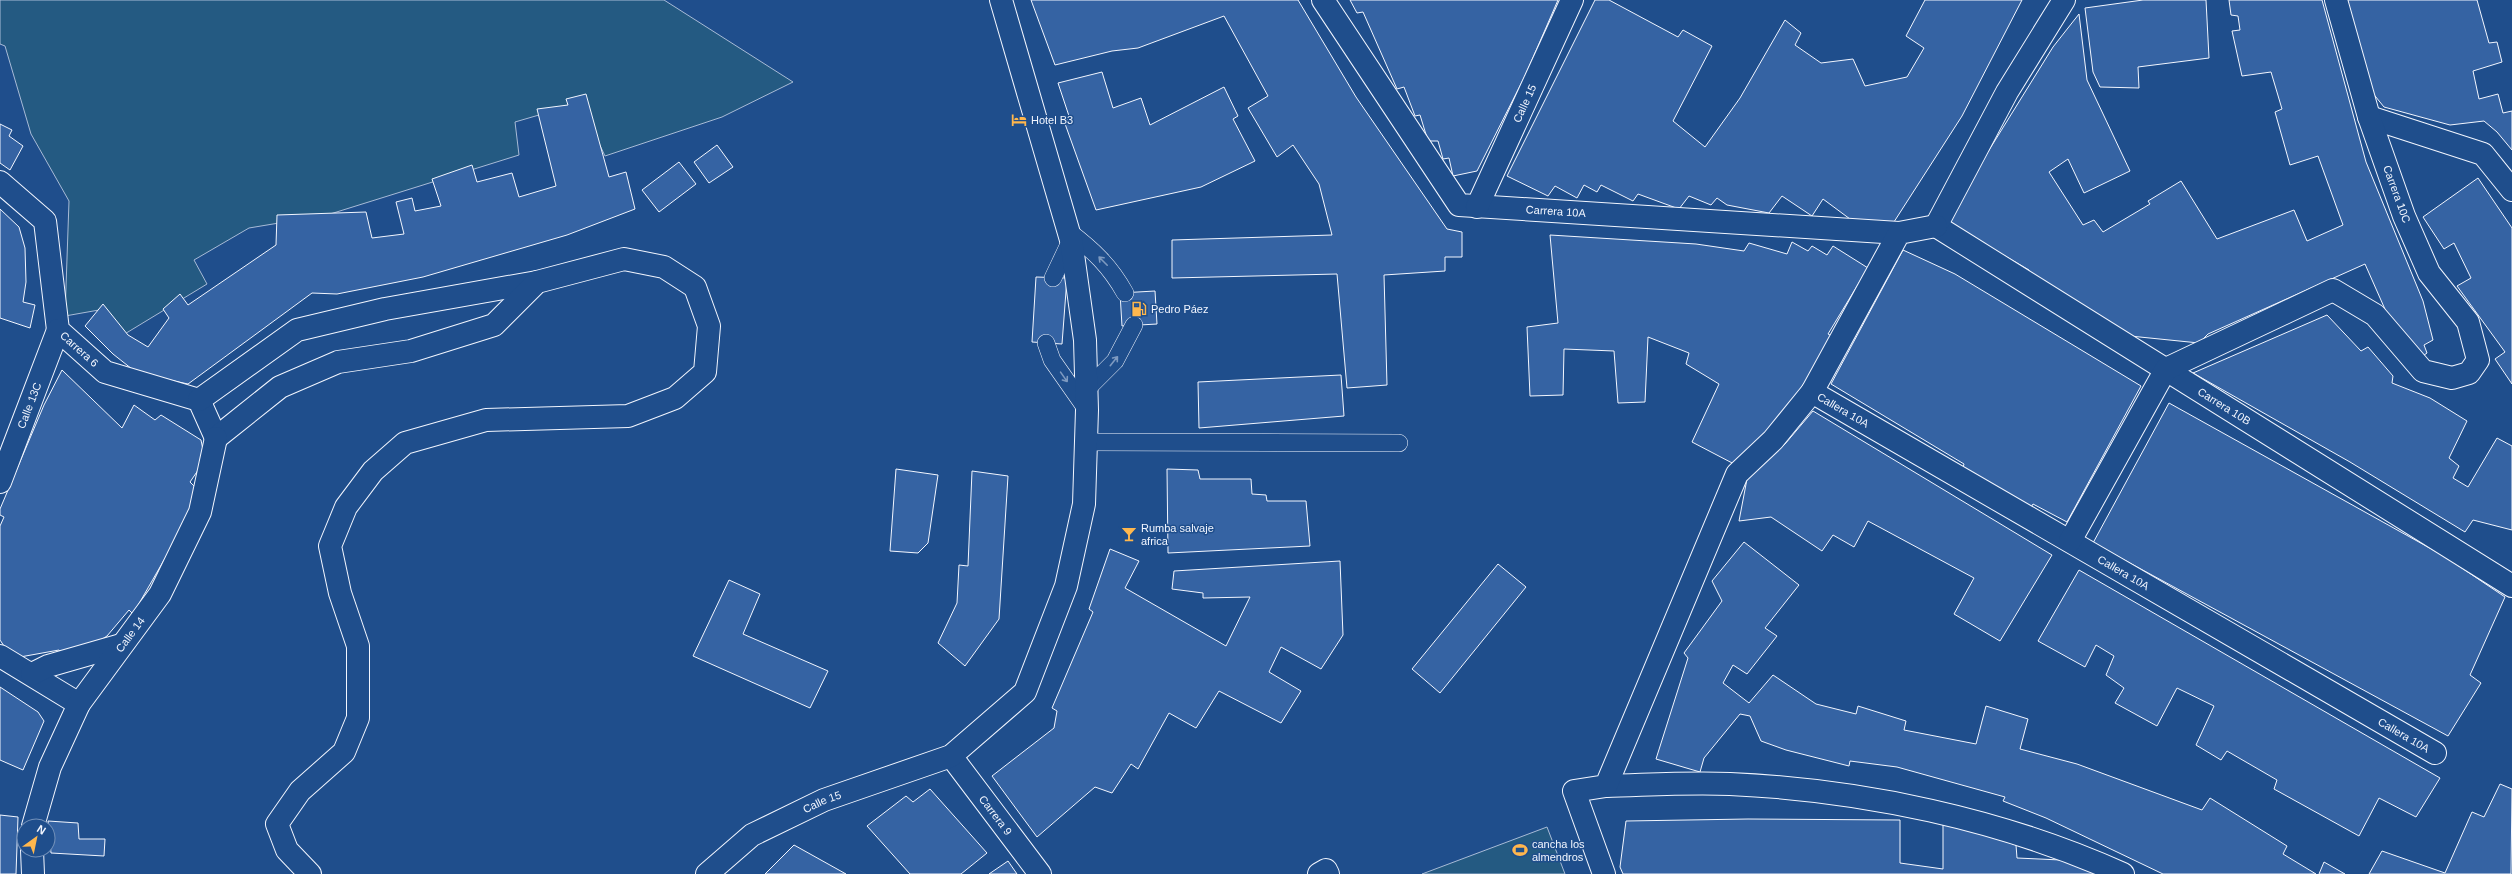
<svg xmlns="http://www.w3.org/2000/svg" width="2512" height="874" viewBox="0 0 2512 874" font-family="Helvetica,sans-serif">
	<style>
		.green { fill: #245a82; stroke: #a8bbd7 }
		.building { fill: #3563a3; stroke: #f2f6ff }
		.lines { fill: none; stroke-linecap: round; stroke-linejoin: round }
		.service-casing { stroke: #f2f6ff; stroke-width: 18 }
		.minor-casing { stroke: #f2f6ff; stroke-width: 24 }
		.tertiary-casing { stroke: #f2f6ff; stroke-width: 24 }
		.service { stroke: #1f4e8c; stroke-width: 17 }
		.minor { stroke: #1f4e8c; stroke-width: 22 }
		.tertiary { stroke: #1f4e8c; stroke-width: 22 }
		.oneway { stroke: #7e9ac0 }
		.labels { text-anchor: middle; stroke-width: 3; stroke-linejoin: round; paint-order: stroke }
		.street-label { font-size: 11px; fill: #f2f6ff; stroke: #1f4e8c }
		.poi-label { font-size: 11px; fill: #f2f6ff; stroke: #1f4e8c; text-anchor: start }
	</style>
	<rect width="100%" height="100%" fill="#1f4e8c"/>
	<g class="green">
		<polygon points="0,0 664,0 793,82 722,117 605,156 580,103 515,122 519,155 327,215 249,228 194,260 207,284 123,335 99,310 65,316 69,201 31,134 5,46 0,44"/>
		<polygon points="1547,827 1565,874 1422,874"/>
	</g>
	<g class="building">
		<polygon points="1031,0 1298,0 1356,97 1447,229 1462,232 1462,257 1445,257 1445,271 1384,275 1387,385 1347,388 1337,274 1172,278 1172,240 1332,235 1319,184 1293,145 1277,157 1248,108 1268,96 1224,16 1138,48 1112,51 1055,65"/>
		<polygon points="1350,0 1558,0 1525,76 1477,171 1453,176 1449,158 1443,159 1438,141 1428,141 1420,115 1415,116 1404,87 1397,89 1363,12 1357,13"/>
		<polygon points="1595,0 1609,0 1678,37 1683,30 1712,46 1673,121 1705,147 1740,98 1785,20 1801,33 1795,45 1821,63 1853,59 1865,86 1907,77 1924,48 1906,36 1925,0 2022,0 1962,116 1892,225 1850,219 1823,199 1812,216 1782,196 1769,213 1727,205 1717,198 1711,205 1689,196 1679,209 1638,194 1633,201 1601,185 1597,192 1584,185 1577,198 1555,186 1548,196 1507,176"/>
		<polygon points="2143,0 2206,0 2209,58 2138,67 2139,88 2100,87 2093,72 2085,8"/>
		<polygon points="2229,0 2322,0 2366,162 2423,301 2433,340 2424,345 2427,353 2420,358 2388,316 2365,264 2208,334 2199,343 2120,335 2026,277 2029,270 1945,221 2053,47 2079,14 2087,80 2130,171 2084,193 2068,159 2049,172 2083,225 2094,220 2103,232 2150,204 2148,201 2181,181 2217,239 2294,210 2307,241 2343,225 2318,156 2290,165 2275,112 2282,109 2271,72 2242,76 2232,31 2240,30 2238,16 2231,15"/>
		<polygon points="2346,0 2477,0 2489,43 2497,42 2502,62 2473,71 2479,99 2498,94 2503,113 2512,111 2512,150 2497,132 2484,121 2450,125 2384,107 2371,91"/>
		<polygon points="1102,72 1113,108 1141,98 1150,125 1224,87 1238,116 1233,119 1255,161 1201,187 1096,210 1064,121 1070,119 1058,83"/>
		<polygon points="586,94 609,177 626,172 635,209 567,235 423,277 337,294 312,293 188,384 137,373 113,354 85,326 103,304 128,335 148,347 169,318 163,309 180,294 188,305 276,245 277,215 366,212 372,238 404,234 396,202 412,198 415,211 441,206 432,179 472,165 477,182 512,173 519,197 556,186 537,109 568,105 566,99"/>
		<polygon points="0,124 12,130 9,136 23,146 10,170 0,163"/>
		<polygon points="717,145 733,167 709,183 694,162"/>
		<polygon points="679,162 696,184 659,212 642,190"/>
		<polygon points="2478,178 2512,228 2512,384 2495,359 2505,352 2457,286 2471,278 2454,243 2444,249 2423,217"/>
		<polygon points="0,209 19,227 25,248 26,282 23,302 35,305 30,328 0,318"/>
		<polygon points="1550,235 1696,244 1744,251 1749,243 1787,254 1792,242 1808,251 1812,246 1827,255 1833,246 1868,268 1828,334 1832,336 1805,383 1774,429 1736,465 1692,442 1719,384 1686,364 1689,353 1648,337 1645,402 1618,403 1614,351 1564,349 1563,395 1530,396 1527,327 1558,323"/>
		<polygon points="1903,250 1955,274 2141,386 2067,522 2033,504 2029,511 1962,471 1964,464 1831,384"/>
		<polygon points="1036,277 1067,278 1062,344 1032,342"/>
		<polygon points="1155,291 1157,324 1122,326 1120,293"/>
		<polygon points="2327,315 2361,351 2368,347 2393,376 2392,383 2430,398 2467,421 2449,458 2459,466 2453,478 2468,487 2497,438 2512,446 2512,530 2473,520 2465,532 2350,462 2193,373"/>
		<polygon points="62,370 122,428 134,405 155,420 161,415 201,440 205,460 190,482 202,494 133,614 129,610 107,636 68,661 59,650 20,657 8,652 0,640 0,526 4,517 0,515 0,509 44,405"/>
		<polygon points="1341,375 1344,416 1199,428 1198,382"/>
		<polygon points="2169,403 2444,556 2505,597 2470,675 2481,683 2448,736 2093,543"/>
		<polygon points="1813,411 2052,555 2000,641 1954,614 1974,578 1868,521 1854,547 1833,535 1822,551 1771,517 1739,521 1747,479 1785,444"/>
		<polygon points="896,469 938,475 928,543 918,553 890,551"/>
		<polygon points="1167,469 1198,470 1200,479 1251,479 1252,494 1266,495 1267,501 1306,501 1310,546 1168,553"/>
		<polygon points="972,471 1008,476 999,619 965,666 938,643 957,603 959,565 968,566"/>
		<polygon points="1744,542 1799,585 1765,628 1777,636 1747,674 1733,665 1723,683 1749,703 1773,675 1816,704 1856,714 1858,706 1906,721 1904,730 1976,744 1986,706 2028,719 2020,749 2077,764 2202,810 2210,798 2287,846 2283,854 2316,874 2163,874 2046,818 2003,801 2005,797 1897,767 1850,761 1849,766 1786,750 1761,741 1750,716 1740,714 1704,758 1700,772 1656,759 1688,658 1684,653 1722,601 1712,581"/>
		<polygon points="1110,549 1139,561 1125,588 1226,646 1250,597 1203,598 1203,593 1172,589 1174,571 1340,561 1343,635 1321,669 1281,647 1269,672 1301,691 1281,723 1219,691 1196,728 1169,713 1138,769 1131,764 1112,793 1095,787 1037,837 992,776 1054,728 1057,711 1052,708 1093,612 1089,609"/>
		<polygon points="1498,564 1526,587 1440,693 1412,669"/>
		<polygon points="2079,570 2440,778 2416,817 2379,798 2359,836 2274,789 2277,780 2227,751 2221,760 2196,745 2214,706 2177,688 2157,726 2115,703 2124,688 2106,675 2114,656 2096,645 2085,667 2038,641"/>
		<polygon points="729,580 760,594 743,634 828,671 810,708 693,656"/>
		<polygon points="0,687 38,712 44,721 23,770 0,760"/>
		<polygon points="2500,784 2512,789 2511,874 2369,874 2382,851 2445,873 2472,812 2484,817"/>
		<polygon points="930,789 987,853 961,874 910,874 867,826 906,796 913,802"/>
		<polygon points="0,815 18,817 16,874 0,874"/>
		<polygon points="1748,819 1900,820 1900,863 1943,869 1943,821 2016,845 2017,858 2061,860 2096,874 1623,874 1620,867 1626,821"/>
		<polygon points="48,821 78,823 79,839 105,839 104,856 51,853"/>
		<polygon points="794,845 846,874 765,874"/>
		<polygon points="1008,861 1017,874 989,874"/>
		<polygon points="2324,862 2345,874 2319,874"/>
	</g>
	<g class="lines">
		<g class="service-casing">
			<g id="service">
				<path d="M1068,231C1093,250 1110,266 1125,293"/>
				<polyline points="1053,278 1071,240"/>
				<polyline points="1046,343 1052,360 1087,410"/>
				<polyline points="1087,389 1115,361 1134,325"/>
				<polyline points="1086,442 1399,443"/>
			</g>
		</g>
		<g class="minor-casing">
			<g id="minor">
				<path id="s1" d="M1323,0L1459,205L1899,233"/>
				<polyline points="2369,117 2483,154 2512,190"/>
				<path id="s2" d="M0,182L45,221L58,330L105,372L199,400L216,438"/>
				<path id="s3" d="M1477,207L1572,0"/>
				<path id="s4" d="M1936,226L2512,586"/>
				<polyline points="1936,226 2007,92 2064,0"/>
				<path id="s5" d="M1812,392L2435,753"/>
				<polyline points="199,400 297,330 385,309 537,282"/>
				<polyline points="216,438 280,387 338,362 411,351 494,325 537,282 624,259 664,267 695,287 709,326 705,372 675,398 628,416 486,420 405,443 373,471 346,507 330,546 340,593 358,646 358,718 344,752 300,791 277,824 287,850 310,874"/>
				<path id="s6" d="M0,482L58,330"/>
				<polyline points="2070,541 2166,369 2333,290 2375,315 2423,371 2452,378 2469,373 2478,360 2468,322 2429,273 2404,216 2369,117 2336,0"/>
				<polyline points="0,656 79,704"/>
				<polyline points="32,674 48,666 121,645"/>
				<path id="s7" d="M951,756L1040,874"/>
				<path d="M1606,786C1647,785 1689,782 1730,784C1863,790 2001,819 2123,874"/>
				<path id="s8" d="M33,826L50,767L79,704L160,594L200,512L216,438"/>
				<polyline points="32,850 33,874"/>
				<polyline points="1319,874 1326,870 1328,874"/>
				<polyline points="1604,874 1574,791 1606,786 1737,474 1773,440 1812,392 1899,233 1936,226"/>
			</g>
		</g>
		<g class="tertiary-casing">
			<g id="tertiary">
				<path id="s9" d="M707,874L752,835L824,800L951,756L1025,692L1066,586L1084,504L1087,410L1085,340L1071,240L1001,0"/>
			</g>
		</g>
		<use href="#service" class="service"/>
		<use href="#minor" class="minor"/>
		<use href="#tertiary" class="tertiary"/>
	</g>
	<defs><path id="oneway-shaft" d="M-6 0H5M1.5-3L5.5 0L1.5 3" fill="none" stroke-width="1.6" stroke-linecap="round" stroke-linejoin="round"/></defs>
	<g class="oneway">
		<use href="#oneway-shaft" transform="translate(1103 261) rotate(-135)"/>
		<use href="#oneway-shaft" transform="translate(1114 361) rotate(-51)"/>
		<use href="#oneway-shaft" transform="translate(1064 377) rotate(55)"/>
	</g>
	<defs>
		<g id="hotel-bare" transform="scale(1.2)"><path d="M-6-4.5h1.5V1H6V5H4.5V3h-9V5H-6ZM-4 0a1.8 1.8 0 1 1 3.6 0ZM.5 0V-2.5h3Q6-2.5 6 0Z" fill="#ffb74d" stroke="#1f4e8c" stroke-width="2.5" paint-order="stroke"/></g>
		<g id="fuel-bare" transform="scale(1.2)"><path d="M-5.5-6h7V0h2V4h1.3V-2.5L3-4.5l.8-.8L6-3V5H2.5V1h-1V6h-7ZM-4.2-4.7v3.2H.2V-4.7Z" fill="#ffb74d" stroke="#1f4e8c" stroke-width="2.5" paint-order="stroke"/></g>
		<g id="bar-bare" transform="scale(1.2)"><path d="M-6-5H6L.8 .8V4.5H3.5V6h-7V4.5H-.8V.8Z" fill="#ffb74d" stroke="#1f4e8c" stroke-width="2.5" paint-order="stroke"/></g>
		<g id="stadium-bare" transform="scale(1.2)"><path d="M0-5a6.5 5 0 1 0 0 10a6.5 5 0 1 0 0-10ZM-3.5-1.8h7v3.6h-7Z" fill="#ffb74d" stroke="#1f4e8c" stroke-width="2.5" paint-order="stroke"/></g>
	</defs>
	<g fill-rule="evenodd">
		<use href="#hotel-bare" x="1019" y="120"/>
		<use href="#fuel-bare" x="1139" y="309"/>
		<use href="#bar-bare" x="1129" y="534"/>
		<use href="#stadium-bare" x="1520" y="850"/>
	</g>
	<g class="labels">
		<g class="street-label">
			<text dy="4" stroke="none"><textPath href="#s3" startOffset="114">Calle 15</textPath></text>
			<text transform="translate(2397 194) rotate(70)" y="4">Carrera 10C</text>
			<text dy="4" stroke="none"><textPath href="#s1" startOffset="343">Carrera 10A</textPath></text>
			<text dy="4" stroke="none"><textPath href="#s2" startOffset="198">Carrera 6</textPath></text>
			<text dy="4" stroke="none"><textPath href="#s6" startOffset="82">Calle 13C</textPath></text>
			<text dy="4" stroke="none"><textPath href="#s4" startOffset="340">Carrera 10B</textPath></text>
			<text dy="4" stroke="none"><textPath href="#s5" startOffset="36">Callera 10A</textPath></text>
			<text dy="4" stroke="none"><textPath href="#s5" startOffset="360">Callera 10A</textPath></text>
			<text dy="4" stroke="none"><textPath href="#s8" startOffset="217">Calle 14</textPath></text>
			<text dy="4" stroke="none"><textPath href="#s5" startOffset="684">Callera 10A</textPath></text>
			<text dy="4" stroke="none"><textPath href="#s9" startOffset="137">Calle 15</textPath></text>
			<text dy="4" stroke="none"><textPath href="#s7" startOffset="74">Carrera 9</textPath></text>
		</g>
		<g class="poi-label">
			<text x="1031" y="124">Hotel B3</text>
			<text x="1151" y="313">Pedro Páez</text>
			<text x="1141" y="532">Rumba salvaje<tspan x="1141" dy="13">africa</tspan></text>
			<text x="1532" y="848">cancha los<tspan x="1532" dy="13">almendros</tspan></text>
		</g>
	</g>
	<g transform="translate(36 838) rotate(33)"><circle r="19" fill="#1f4e8c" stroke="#7391ba"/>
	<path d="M0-3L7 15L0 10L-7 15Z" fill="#ffb74d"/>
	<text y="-6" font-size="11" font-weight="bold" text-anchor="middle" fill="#f2f6ff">N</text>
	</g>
</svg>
